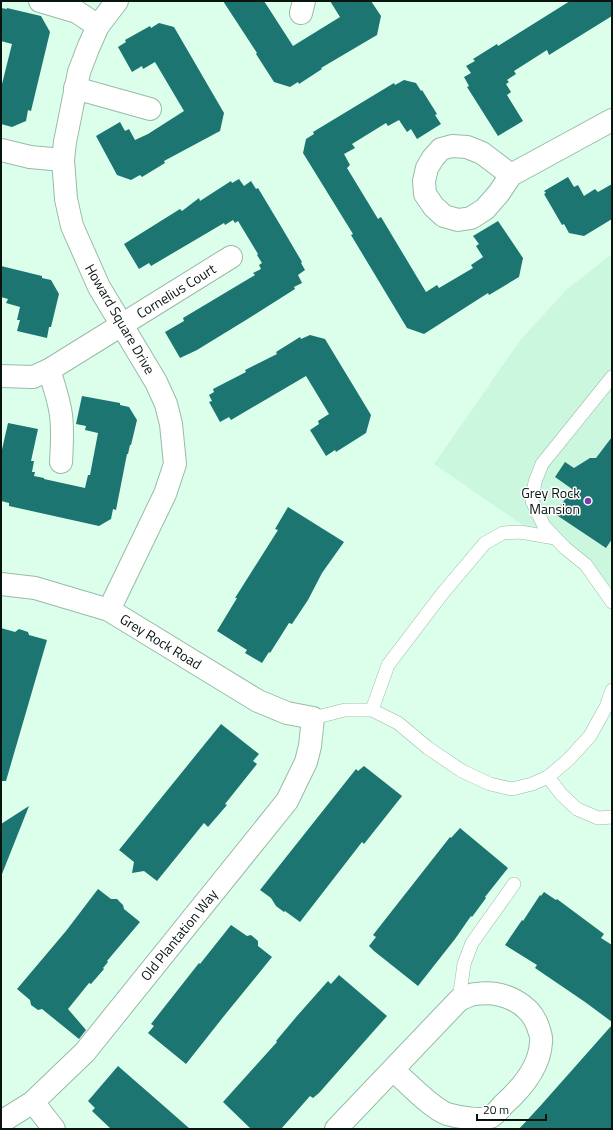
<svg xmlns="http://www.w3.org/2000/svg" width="613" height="1130" viewBox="0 0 613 1130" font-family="'Titillium Web',sans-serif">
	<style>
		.built { fill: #cbf7df }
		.building { fill: #1c7570 }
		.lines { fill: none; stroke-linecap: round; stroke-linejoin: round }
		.lane-casing { stroke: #98baa7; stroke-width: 14 }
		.street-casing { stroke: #98baa7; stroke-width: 24 }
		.lane { stroke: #fff; stroke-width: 13 }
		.street { stroke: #fff; stroke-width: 22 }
		.poi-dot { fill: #783db3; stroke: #fff; stroke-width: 1.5 }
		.labels { text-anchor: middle; stroke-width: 3; stroke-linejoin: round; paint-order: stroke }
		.street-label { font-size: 14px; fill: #08140e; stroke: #fff }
		.poi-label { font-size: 14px; fill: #08140e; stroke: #fff; text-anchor: end }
	</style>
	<rect width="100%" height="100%" fill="#dcffeb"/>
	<polygon class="built" points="612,254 612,587 434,464 521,339 567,289"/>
	<g class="building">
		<polygon points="223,1 264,1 293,46 340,17 330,1 371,1 381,16 377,35 321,68 322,69 299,84 298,82 290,87 274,82 256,54 257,53"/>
		<polygon points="570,1 612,1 612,16 549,55 547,50 514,71 516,74 507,80 509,82 506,84 511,92 507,95 523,121 498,136 467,87 469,86 464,77 471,73 466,66 475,61 473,59 497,44 498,46"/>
		<polygon points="1,8 7,9 7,8 41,16 50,32 31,111 28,110 26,121 12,127 1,124 1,88 12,44 1,41"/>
		<polygon points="159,23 174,27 224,113 220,131 164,161 165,163 142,177 140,175 131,180 117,175 96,136 120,122 125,131 129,129 135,140 148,134 184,111 155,62 143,69 142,66 132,72 118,47 126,42 125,40 150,26 151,28"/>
		<polygon points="404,80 416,83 421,91 422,90 437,114 435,115 441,124 417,139 411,129 407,132 399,120 388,126 386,123 352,144 355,148 344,154 350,165 347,168 378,219 381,217 426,292 437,285 439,288 473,268 471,265 483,257 476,246 479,244 473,236 498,221 523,258 519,277 489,295 488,293 424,334 407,328 351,235 353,234 303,153 306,139 314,134 313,132 394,83 395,85"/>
		<polygon points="568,177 574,187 578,185 584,196 595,189 598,192 612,184 612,219 584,236 569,233 564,224 562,225 544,194 546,193 544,191"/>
		<polygon points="239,179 244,186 251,181 256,189 258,188 282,228 302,262 301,263 305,270 298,275 302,283 294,287 295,289 246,320 197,350 180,358 165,332 184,321 183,318 255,275 253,273 261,269 259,265 262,263 257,255 258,254 238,221 235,223 233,220 225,225 224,223 151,266 149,263 139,269 124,244 180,209 182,211 199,198 200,201 231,181 232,183"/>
		<polygon points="1,266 42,276 42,278 51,280 59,294 51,327 49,327 47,338 17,331 20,320 17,320 20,307 6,303 8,299 1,297"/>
		<polygon points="310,335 325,339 371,415 366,433 336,452 335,450 326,456 310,430 319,424 318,421 329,414 306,376 231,420 229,417 220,422 209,402 212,401 209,395 214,392 213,389 246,372 245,370 277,354 276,352 300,337 301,339"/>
		<polygon points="82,396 120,403 120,405 129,407 137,420 131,445 130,445 128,454 127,454 116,510 113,509 111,519 99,526 9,506 9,503 1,501 1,454 8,423 38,429 31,461 34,461 32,472 35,472 34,476 44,478 44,479 85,488 88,475 90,475 98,433 85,430 86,426 76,424"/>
		<polygon points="612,437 612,539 606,548 555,514 572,489 555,477 565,462 574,468 590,458 596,458"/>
		<polygon points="288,507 344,542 322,573 308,600 292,624 289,623 270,653 269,652 262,663 245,653 247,650 217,631 237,598 235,598 278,530 275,529"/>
		<polygon points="1,628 15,632 19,629 28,632 29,635 47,640 6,781 1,781"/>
		<polygon points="221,724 259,754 253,761 257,764 225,804 227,805 208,827 204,823 157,881 144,871 132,873 134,862 119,850"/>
		<polygon points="364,766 402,796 364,844 362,842 300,922 285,911 284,912 276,906 271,898 260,890 356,769 358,771"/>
		<polygon points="29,806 2,874 1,874 1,824"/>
		<polygon points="460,828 508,868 485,897 486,898 472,917 471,916 455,939 418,986 374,951 369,946 376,937 373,935 450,837 451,838"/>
		<polygon points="98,889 111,899 117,899 123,905 124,909 140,922 107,961 108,962 103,968 104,969 91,984 89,983 68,1009 86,1030 79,1039 42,1009 38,1010 31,1005 30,1000 17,989 66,931"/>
		<polygon points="544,892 556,900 557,899 604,934 601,938 612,945 612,1022 585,1002 535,968 537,965 505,945 522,920 523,921 540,895 541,896"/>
		<polygon points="231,925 247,936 251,935 258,941 258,946 272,957 224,1016 186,1064 148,1033 154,1026 151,1024 199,963 200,964"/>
		<polygon points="339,975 387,1016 319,1093 313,1098 310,1096 281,1129 251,1129 223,1102 277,1042 276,1041 297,1016 328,981 331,984"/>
		<polygon points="612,1025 612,1129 519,1129 542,1104"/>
		<polygon points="118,1066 165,1107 190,1129 111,1129 92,1111 95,1108 88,1101"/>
	</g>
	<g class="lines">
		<g class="lane-casing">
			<g id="lane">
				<polyline points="612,377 542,464 535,482 532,501 544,526 565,548 586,565 612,602"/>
				<polyline points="372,710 388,665 442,594 485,543 503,533 520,532 555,538"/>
				<polyline points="313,718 345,710 372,710 398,723 428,748 462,771 490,784 512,789 532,784 548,777 569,759 590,736 606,707 612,690"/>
				<polyline points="548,777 562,795 577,809 598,818 612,817"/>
				<polyline points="459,1000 464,964 472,943 514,884"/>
			</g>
		</g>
		<g class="street-casing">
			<g id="street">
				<polyline points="40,1 77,12 98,26"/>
				<polyline points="301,13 304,1"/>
				<polyline points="75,88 150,109"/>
				<polyline points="1,150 30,157 63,160"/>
				<polyline points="511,175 482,153 467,147 452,146 441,149 433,158 427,168 424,181 425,194 434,207 444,216 458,220 471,218 485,209 499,193 511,175 612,120"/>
				<path d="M49,370C54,385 59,400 61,415C63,431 62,446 61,462"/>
				<path id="s1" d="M1,376L33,377L49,370L231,257"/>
				<path id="s2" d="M1,584L35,588L109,610L258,701L287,713L313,718L310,746L306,762L287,801L85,1052L33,1102L1,1122"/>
				<polyline points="109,610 165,494 175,464 171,424 166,404 156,382 99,287 72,226 66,199 63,160 65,142 79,72 89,46 98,26 117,1"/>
				<polyline points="33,1102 54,1129"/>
				<path d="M336,1129L459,1000C464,998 470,994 476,994C502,990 532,1003 539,1030C540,1033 542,1038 541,1042C540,1067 521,1089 503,1105C500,1109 496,1113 492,1116C483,1122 457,1117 447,1114C431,1108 407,1082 393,1070"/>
			</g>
		</g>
		<use href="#lane" class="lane"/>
		<use href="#street" class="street"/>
	</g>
	<circle class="poi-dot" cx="588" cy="501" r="4"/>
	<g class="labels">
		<g class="street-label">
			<text dy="5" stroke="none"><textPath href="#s1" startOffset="199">Cornelius Court</textPath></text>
			<text transform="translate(120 319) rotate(60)" y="5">Howard Square Drive</text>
			<text dy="5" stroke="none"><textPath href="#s2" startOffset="172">Grey Rock Road</textPath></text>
			<text transform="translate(179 935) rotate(-51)" y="5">Old Plantation Way</text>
		</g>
		<g class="poi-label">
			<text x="580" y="498">Grey Rock<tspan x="580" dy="16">Mansion</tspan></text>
		</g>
	</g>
	<rect width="613" height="1130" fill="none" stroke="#08140e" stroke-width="4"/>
	<path d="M477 1114v6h69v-6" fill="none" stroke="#08140e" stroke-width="2"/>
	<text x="483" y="1114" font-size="12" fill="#08140e" stroke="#ffffff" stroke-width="3" paint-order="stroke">20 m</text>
</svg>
